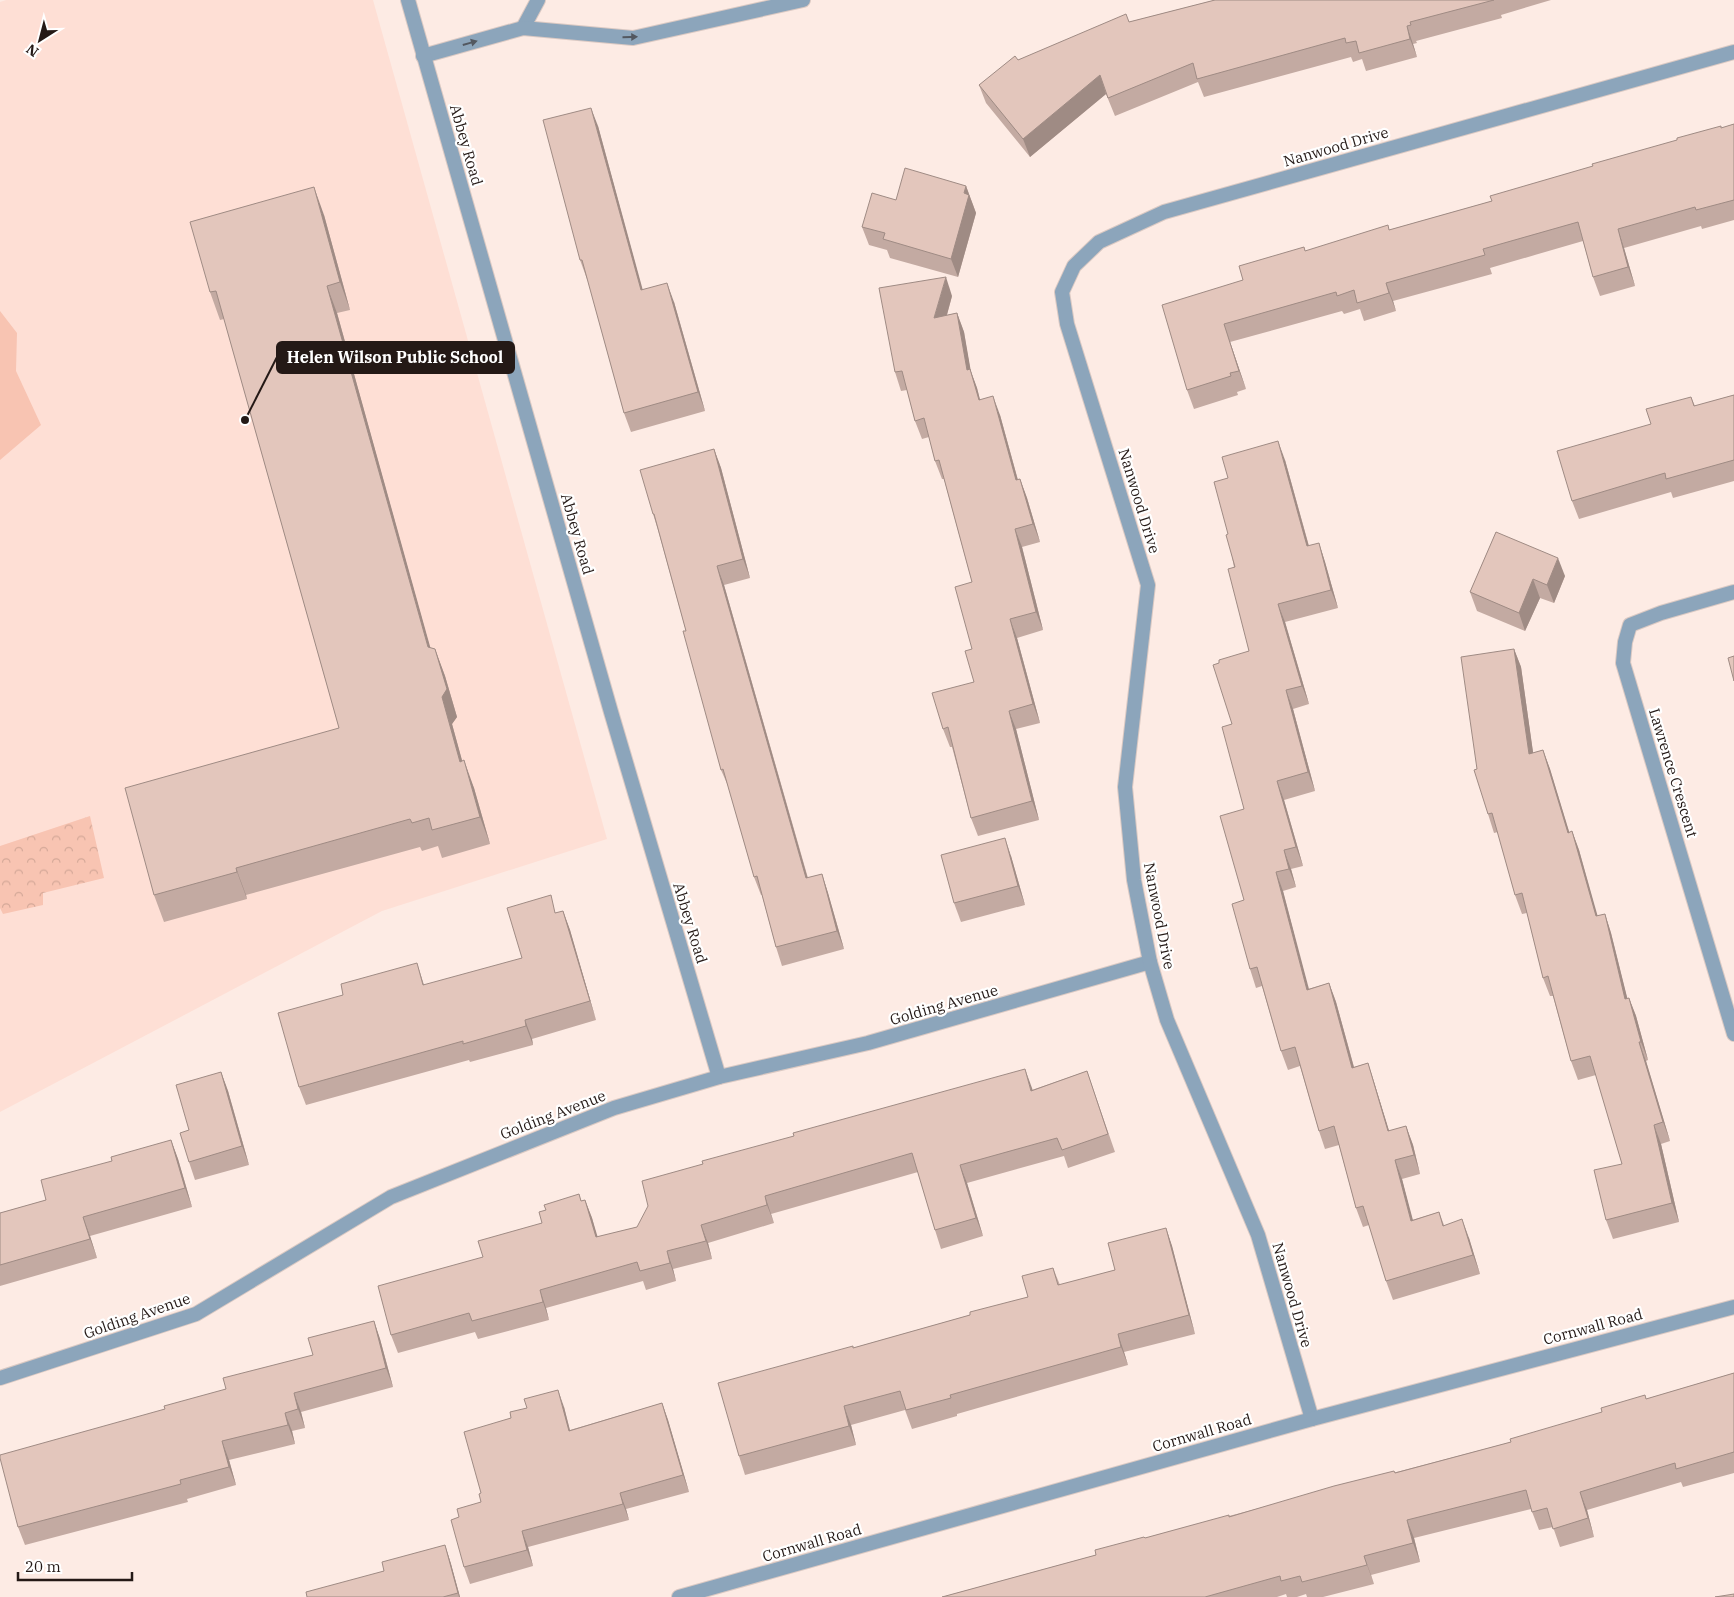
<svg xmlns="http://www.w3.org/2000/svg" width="1734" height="1597" viewBox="0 0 1734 1597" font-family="'IBM Plex Serif',serif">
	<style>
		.built { fill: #fedfd5 }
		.park { fill: url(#park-crowns) }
		.pitch { fill: #f8c4b2 }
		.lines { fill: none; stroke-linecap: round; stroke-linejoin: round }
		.service-casing { stroke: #dac9c3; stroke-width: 16 }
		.minor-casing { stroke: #dac9c3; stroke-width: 16 }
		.service { stroke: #8ca5bb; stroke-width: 14 }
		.minor { stroke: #8ca5bb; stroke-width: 14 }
		.wall { fill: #c3aaa2 }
		.shaded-wall { fill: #9f8b84 }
		.building { fill: #e3c6bc; stroke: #9f8b84 }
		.oneway { fill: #535860 }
		.labels { text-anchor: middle; stroke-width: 4.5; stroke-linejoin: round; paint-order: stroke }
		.street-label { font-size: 15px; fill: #241916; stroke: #fff }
		.leader { fill: none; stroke: #241916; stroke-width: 2 }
		.callout-dot { fill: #241916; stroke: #fff; stroke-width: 2 }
		.callout { fill: #241916; stroke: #241916; stroke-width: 2 }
		.callout-label { font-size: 16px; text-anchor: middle; font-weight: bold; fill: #fff }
	</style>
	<defs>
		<pattern id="park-crowns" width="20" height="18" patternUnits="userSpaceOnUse" patternTransform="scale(1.25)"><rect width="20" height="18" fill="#f8c4b2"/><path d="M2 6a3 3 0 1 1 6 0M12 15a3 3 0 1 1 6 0" fill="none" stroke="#d4a898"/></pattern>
	</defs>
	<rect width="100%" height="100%" fill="#fdebe4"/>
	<polygon class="built" points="6,0 373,0 607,839 382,911 0,1112 0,2"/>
	<polygon class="park" points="90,816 104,878 43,893 43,905 3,914 0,908 0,846"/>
	<polygon class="pitch" points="0,311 17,333 16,371 41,425 0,460"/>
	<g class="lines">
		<g class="service-casing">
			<g id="service">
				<polyline points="523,28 538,0"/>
				<polyline points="423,56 523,28 633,38 803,0"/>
			</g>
		</g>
		<g class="minor-casing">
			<g id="minor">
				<polyline points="408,0 611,712 719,1077"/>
				<polyline points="1734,592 1661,613 1630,625 1625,642 1623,663 1734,1034"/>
				<polyline points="0,1378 196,1314 391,1197 614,1108 719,1077 868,1043 1150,962"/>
				<polyline points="1312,1419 1258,1235 1167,1020 1150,962 1134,880 1125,787 1148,585 1067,324 1062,292 1074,266 1099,242 1164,212 1734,52"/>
				<polyline points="679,1597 1312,1419 1734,1307"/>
			</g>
		</g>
		<use href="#service" class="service"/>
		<use href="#minor" class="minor"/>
	</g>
	<g class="wall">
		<polygon points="1215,0 1551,0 1501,15 1502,18 1416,41 1417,43 1413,44 1417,57 1366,71 1362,59 1353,62 1351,57 1204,97 1198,82 1115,116 1106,94 1030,157 986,103 979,85 1018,60 1129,22"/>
		<polygon points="1734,124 1734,220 1702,229 1701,226 1624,248 1635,286 1600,296 1593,277 1583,241 1490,268 1492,274 1393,301 1396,311 1364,321 1360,309 1344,314 1342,311 1230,342 1246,389 1237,392 1238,395 1194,409 1187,390 1243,280 1306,251 1389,230 1492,201"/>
		<polygon points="598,126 642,289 674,302 705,411 631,432 624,413 588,279 587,279 580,260"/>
		<polygon points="966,186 976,213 958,277 890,258 887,250 869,245 862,227 896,200"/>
		<polygon points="324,215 350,310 337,313 430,648 435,649 445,676 457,717 452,724 462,761 474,788 490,844 442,858 438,846 422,851 420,847 246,895 247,899 164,922 154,895 339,728 224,319 220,320 210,292"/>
		<polygon points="952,296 947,315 957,313 964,332 970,369 977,388 980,400 1000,415 1018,480 1020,479 1027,498 1040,542 1022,547 1043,630 1017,638 1040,723 1016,729 1039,820 978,836 971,818 952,747 950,747 943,729 974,682 972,649 972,582 944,479 942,479 935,461 929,437 922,439 915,421 907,390 901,391 895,372"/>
		<polygon points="1734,395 1734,481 1673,498 1671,492 1579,519 1572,501 1651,424 1691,397 1695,406"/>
		<polygon points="714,449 721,468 750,578 724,585 808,878 822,874 828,893 844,949 782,966 776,947 762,895 761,895 754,877 729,788 721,770 686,631 658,530 653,514"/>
		<polygon points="1285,460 1309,546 1319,543 1325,562 1338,608 1285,622 1309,704 1293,709 1315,791 1284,800 1303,866 1291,869 1296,887 1283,891 1308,989 1329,983 1336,1002 1354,1067 1368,1063 1374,1082 1389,1131 1406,1126 1413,1145 1420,1174 1402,1179 1412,1220 1439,1212 1444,1225 1469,1238 1480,1274 1393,1300 1386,1281 1369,1225 1363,1227 1356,1208 1339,1145 1325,1149 1319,1131 1300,1066 1288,1070 1281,1051 1262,986 1256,988 1250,969 1244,900 1244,809 1232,724 1219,663 1249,651 1228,534 1228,478"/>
		<polygon points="1496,532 1565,576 1554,603 1540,598 1525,631 1477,611 1470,592"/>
		<polygon points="1514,649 1521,667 1533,753 1543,750 1550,769 1569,832 1572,831 1579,850 1597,916 1605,914 1611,933 1627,998 1629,998 1636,1016 1648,1060 1646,1061 1670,1141 1661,1144 1679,1222 1613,1239 1606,1220 1622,1164 1596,1075 1578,1080 1571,1061 1553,996 1550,996 1543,978 1527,913 1522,914 1515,895 1498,832 1494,833 1488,814 1477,769"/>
		<polygon points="1011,856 1025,905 961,922 954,903"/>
		<polygon points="563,911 570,930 596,1020 532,1039 533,1045 470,1062 469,1060 306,1105 299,1087 522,958 557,913"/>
		<polygon points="1087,1071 1115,1152 1068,1168 1064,1156 967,1183 983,1236 941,1249 935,1230 918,1172 771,1214 774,1223 708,1243 712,1259 673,1269 676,1281 646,1290 643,1281 546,1308 549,1320 478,1339 475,1332 398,1353 391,1335 483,1257 542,1223 546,1210 579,1194 581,1201 585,1200 592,1218 597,1237 637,1227"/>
		<polygon points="221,1072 228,1091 249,1165 195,1180 189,1162 189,1130"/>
		<polygon points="171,1140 178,1159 192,1207 90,1236 97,1258 0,1286 0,1213 46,1200"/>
		<polygon points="1166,1228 1172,1246 1195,1334 1124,1352 1128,1365 957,1414 957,1416 912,1429 905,1410 851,1425 856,1445 745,1475 739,1456 853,1348 970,1315 1028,1297 1053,1268 1060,1285 1115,1270"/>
		<polygon points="374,1321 380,1339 393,1387 301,1412 305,1428 292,1431 295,1444 229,1460 236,1485 187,1499 188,1502 25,1545 18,1527 226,1389 313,1355"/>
		<polygon points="1734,1373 1734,1473 1683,1487 1681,1482 1587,1510 1594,1537 1560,1547 1553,1527 1539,1530 1531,1509 1414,1538 1420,1562 1371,1575 1374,1584 1323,1597 1307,1597 1306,1594 1297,1597 1287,1597 1286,1594 1277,1597 942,1597 1096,1555 1145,1538 1511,1442 1646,1399"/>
		<polygon points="662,1403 668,1420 689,1492 626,1509 629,1520 528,1547 533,1566 470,1584 464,1567 459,1517 481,1502 481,1493 511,1418 527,1408 564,1407 570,1430"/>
		<polygon points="445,1545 451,1564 460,1597 307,1597 384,1571"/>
	</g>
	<g class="shaded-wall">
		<polygon points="1407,26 1413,44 1417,57 1410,39"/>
		<polygon points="1100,75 1106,94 1030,157 1023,139"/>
		<polygon points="591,108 598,126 648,309 641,290"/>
		<polygon points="966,186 976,213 958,277 951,259"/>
		<polygon points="314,187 324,215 350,310 340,282"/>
		<polygon points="1618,229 1624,248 1635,286 1628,267"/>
		<polygon points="946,277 952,296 941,336 934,318"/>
		<polygon points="667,283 674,302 705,411 698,392"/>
		<polygon points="1386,283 1393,301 1396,311 1389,293"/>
		<polygon points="327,286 337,313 438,675 428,647"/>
		<polygon points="957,313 964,332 974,389 967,370"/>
		<polygon points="1224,324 1230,342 1246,389 1239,371"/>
		<polygon points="970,369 977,388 985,419 979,400"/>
		<polygon points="993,396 1000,415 1023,499 1016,480"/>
		<polygon points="1278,441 1285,460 1314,565 1307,546"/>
		<polygon points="714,449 721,468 750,578 743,559"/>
		<polygon points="1020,479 1027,498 1040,542 1033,524"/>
		<polygon points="1015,529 1022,547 1043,630 1036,612"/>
		<polygon points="1319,543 1325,562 1338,608 1331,590"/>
		<polygon points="1558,558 1565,576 1554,603 1547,585"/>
		<polygon points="717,566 724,585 813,897 806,878"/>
		<polygon points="1533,579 1540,598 1525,631 1519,613"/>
		<polygon points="1278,604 1285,622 1309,704 1302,686"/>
		<polygon points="1010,619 1017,638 1040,723 1033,704"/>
		<polygon points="435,649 445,676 457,717 452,724 470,789 460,762 442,697"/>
		<polygon points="1514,649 1521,667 1536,773 1529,754"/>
		<polygon points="1286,690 1293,709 1315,791 1308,772"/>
		<polygon points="1009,711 1016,729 1039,820 1032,801"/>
		<polygon points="1543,750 1550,769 1575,851 1568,833"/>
		<polygon points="464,760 474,788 490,844 480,817"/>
		<polygon points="1277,781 1284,800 1303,866 1296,847"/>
		<polygon points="1572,831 1579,850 1603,935 1596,916"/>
		<polygon points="1005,838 1011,856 1025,905 1018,886"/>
		<polygon points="1284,850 1291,869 1296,887 1289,869"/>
		<polygon points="236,868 246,895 247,899 237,872"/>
		<polygon points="1276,872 1283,891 1314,1008 1307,990"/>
		<polygon points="822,874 828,893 844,949 837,931"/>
		<polygon points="563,911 570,930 596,1020 590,1001"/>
		<polygon points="1605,914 1611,933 1632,1017 1625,999"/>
		<polygon points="417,963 423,982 430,1004 423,985"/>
		<polygon points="1329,983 1336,1002 1359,1086 1352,1068"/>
		<polygon points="1629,998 1636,1016 1648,1060 1641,1042"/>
		<polygon points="525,1020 532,1039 533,1045 526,1026"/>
		<polygon points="1639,1042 1646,1061 1670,1141 1663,1122"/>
		<polygon points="1368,1063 1374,1082 1395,1150 1388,1131"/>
		<polygon points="1025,1069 1032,1088 1038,1109 1031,1091"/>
		<polygon points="221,1072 228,1091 249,1165 242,1146"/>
		<polygon points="1654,1125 1661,1144 1679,1222 1672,1203"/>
		<polygon points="1406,1126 1413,1145 1420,1174 1414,1155"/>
		<polygon points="171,1140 178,1159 192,1207 185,1188"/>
		<polygon points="1395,1160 1402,1179 1418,1239 1411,1221"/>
		<polygon points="960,1165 967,1183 983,1236 976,1218"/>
		<polygon points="765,1196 774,1223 767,1205"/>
		<polygon points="585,1200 592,1218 603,1255 596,1237"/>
		<polygon points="83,1217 90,1236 97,1258 90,1239"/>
		<polygon points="1462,1219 1469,1238 1480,1274 1473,1255"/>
		<polygon points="701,1225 708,1243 712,1259 706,1241"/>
		<polygon points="1166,1228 1172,1246 1195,1334 1189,1315"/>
		<polygon points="667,1251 673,1269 676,1281 670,1263"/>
		<polygon points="540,1290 546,1308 549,1320 543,1302"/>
		<polygon points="374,1321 380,1339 393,1387 386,1368"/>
		<polygon points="1118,1334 1124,1352 1128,1365 1121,1347"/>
		<polygon points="558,1390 564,1407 574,1447 569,1431"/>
		<polygon points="294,1393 301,1412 305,1428 298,1409"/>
		<polygon points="662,1403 668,1420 689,1492 683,1475"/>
		<polygon points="844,1406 851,1425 856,1445 849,1426"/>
		<polygon points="285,1413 292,1431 295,1444 288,1425"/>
		<polygon points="222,1441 229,1460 236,1485 229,1467"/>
		<polygon points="1580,1492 1587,1510 1594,1537 1588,1518"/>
		<polygon points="620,1493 626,1509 629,1520 623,1504"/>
		<polygon points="1407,1520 1414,1538 1420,1562 1413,1543"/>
		<polygon points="522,1531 528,1547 533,1566 527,1550"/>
		<polygon points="445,1545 451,1564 460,1597 459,1597 458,1593"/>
		<polygon points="1364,1556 1371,1575 1374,1584 1367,1565"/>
	</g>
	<g class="building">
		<polygon points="1215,0 1494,0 1410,22 1411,25 1407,26 1410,39 1359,53 1356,41 1346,43 1345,38 1197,79 1193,63 1108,98 1100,75 1023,139 979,85 1015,56 1018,60 1126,14 1129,22"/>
		<polygon points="591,108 641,290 667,283 698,392 624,413 582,260 580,260 543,120"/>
		<polygon points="1734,124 1734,200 1696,210 1695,207 1618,229 1628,267 1593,277 1578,222 1483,249 1485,255 1386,283 1389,293 1357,303 1354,290 1337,296 1336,292 1224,324 1239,371 1230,373 1231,376 1187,390 1162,305 1243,280 1239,266 1304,247 1305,251 1388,225 1389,230 1492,201 1490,196 1593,166 1592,164 1677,140 1677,138 1721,126 1721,128"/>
		<polygon points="905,168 966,186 964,193 969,195 951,259 883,239 885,233 862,227 872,193 896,200"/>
		<polygon points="314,187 340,282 327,286 428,647 435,649 447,689 442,697 460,762 464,760 480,817 432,830 429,818 412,823 410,819 236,868 237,872 154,895 125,788 339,728 216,291 210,292 190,222"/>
		<polygon points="946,277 934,318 957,313 967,370 970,369 979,400 993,396 1016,480 1020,479 1033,524 1015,529 1036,612 1010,619 1033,704 1009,711 1032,801 971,818 948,727 943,729 932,693 974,682 965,651 972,649 955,587 972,582 939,460 935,461 924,418 915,421 902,371 895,372 879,288"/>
		<polygon points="1734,395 1734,460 1666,479 1665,473 1572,501 1557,451 1651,424 1646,409 1691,397 1694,406"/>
		<polygon points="1278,441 1307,546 1319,543 1331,590 1278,604 1302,686 1286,690 1308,772 1277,781 1296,847 1284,850 1289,869 1276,872 1307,990 1329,983 1352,1068 1368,1063 1388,1131 1406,1126 1414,1155 1395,1160 1411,1221 1439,1212 1443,1226 1462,1219 1473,1255 1386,1281 1363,1206 1356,1208 1334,1126 1319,1131 1295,1047 1281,1051 1257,967 1250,969 1232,904 1244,900 1220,816 1244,809 1222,727 1232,724 1213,665 1219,663 1219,660 1249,651 1228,569 1235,567 1226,535 1228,534 1214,482 1228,478 1222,457"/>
		<polygon points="714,449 743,559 717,566 806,878 822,874 837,931 776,947 757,876 754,877 723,769 721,770 683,631 686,631 654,514 653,514 640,470"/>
		<polygon points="1496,532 1558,558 1547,585 1533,579 1519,613 1470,592"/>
		<polygon points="1514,649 1529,754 1543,750 1568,833 1572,831 1596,916 1605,914 1625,999 1629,998 1641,1042 1639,1042 1663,1122 1654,1125 1672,1203 1606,1220 1594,1170 1622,1164 1590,1056 1571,1061 1548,976 1543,978 1522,893 1515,895 1492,813 1488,814 1474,770 1477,769 1461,657"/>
		<polygon points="1734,656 1734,681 1728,658"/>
		<polygon points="1005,838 1018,886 954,903 941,855"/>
		<polygon points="551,895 555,913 563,911 590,1001 525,1020 526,1026 463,1044 463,1041 299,1087 278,1013 343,995 341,984 417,963 423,985 522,958 507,908"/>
		<polygon points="1025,1069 1031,1091 1087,1071 1108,1134 1062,1150 1057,1138 960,1165 976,1218 935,1230 912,1153 765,1196 767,1205 701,1225 706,1241 667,1251 670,1263 640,1271 637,1262 540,1290 543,1302 472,1321 469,1313 391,1335 378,1286 483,1257 478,1241 542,1223 539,1212 546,1210 544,1205 579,1194 581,1201 585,1200 596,1237 637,1227 648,1206 642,1181 703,1164 702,1161 794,1136 793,1133"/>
		<polygon points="221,1072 242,1146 189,1162 180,1133 189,1130 176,1085"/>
		<polygon points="171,1140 185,1188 83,1217 90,1239 0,1265 0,1213 46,1200 41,1180 112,1161 111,1157"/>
		<polygon points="1166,1228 1189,1315 1118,1334 1121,1347 950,1395 951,1398 906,1410 900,1391 844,1406 849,1426 739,1456 718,1383 853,1346 853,1348 970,1315 970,1312 1028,1297 1022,1276 1053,1268 1058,1285 1115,1270 1108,1243"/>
		<polygon points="374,1321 386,1368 294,1393 298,1409 285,1413 288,1425 222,1441 229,1467 180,1480 181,1484 18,1527 0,1458 0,1455 165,1409 164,1406 226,1389 223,1378 313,1355 308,1338"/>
		<polygon points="1734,1373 1734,1452 1676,1469 1675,1463 1580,1492 1588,1518 1553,1529 1547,1508 1532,1512 1526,1490 1407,1520 1413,1543 1364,1556 1367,1565 1302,1582 1300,1576 1281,1581 1280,1576 1205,1597 942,1597 1096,1555 1095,1550 1144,1537 1145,1538 1229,1515 1229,1517 1334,1486 1394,1471 1395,1473 1511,1442 1510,1439 1602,1412 1601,1408 1645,1395 1646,1399"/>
		<polygon points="558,1390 569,1431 662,1403 683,1475 620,1493 623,1504 522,1531 527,1550 464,1567 451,1520 459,1517 457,1509 481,1502 479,1494 481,1493 464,1432 511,1418 510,1412 527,1408 524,1399"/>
		<polygon points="445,1545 458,1593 443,1597 307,1597 306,1592 384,1571 382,1562"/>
		<polygon points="1734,1594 1734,1597 1715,1597"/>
	</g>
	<defs><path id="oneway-solid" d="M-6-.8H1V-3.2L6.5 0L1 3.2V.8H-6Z" transform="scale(1.25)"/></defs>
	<g class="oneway">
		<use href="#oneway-solid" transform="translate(630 37) rotate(-1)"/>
		<use href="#oneway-solid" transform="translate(470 43) rotate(-16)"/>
	</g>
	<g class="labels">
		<g class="street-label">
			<text transform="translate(466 145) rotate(74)" y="5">Abbey Road</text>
			<text transform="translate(1336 147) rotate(-16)" y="5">Nanwood Drive</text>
			<text transform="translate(1139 501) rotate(73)" y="5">Nanwood Drive</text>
			<text transform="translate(577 534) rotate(74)" y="5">Abbey Road</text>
			<text transform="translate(1673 773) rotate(73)" y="5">Lawrence Crescent</text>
			<text transform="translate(1159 916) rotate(79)" y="5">Nanwood Drive</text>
			<text transform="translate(690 923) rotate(73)" y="5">Abbey Road</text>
			<text transform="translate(944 1005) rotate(-16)" y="5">Golding Avenue</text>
			<text transform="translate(553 1115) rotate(-21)" y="5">Golding Avenue</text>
			<text transform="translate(1292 1295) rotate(74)" y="5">Nanwood Drive</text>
			<text transform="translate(137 1316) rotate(-19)" y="5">Golding Avenue</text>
			<text transform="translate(1593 1327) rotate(-15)" y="5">Cornwall Road</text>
			<text transform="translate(1202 1433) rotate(-16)" y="5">Cornwall Road</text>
			<text transform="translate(812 1543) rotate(-16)" y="5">Cornwall Road</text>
		</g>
	</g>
	<path class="leader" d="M245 420L277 357"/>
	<circle class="callout-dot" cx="245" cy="420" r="5"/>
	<rect class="callout" x="277" y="342" width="237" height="31" rx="5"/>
	<g class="callout-label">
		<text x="395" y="363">Helen Wilson Public School</text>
	</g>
	<g transform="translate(40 40) rotate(216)" stroke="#ffffff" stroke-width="4" paint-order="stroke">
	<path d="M0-4L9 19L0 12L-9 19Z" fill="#241916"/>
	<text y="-8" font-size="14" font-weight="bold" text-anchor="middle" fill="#241916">N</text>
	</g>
	<path d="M18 1572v8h114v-8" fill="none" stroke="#241916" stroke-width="2.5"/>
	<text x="25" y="1572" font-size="15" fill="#241916" stroke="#ffffff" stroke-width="4" paint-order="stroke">20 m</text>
</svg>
